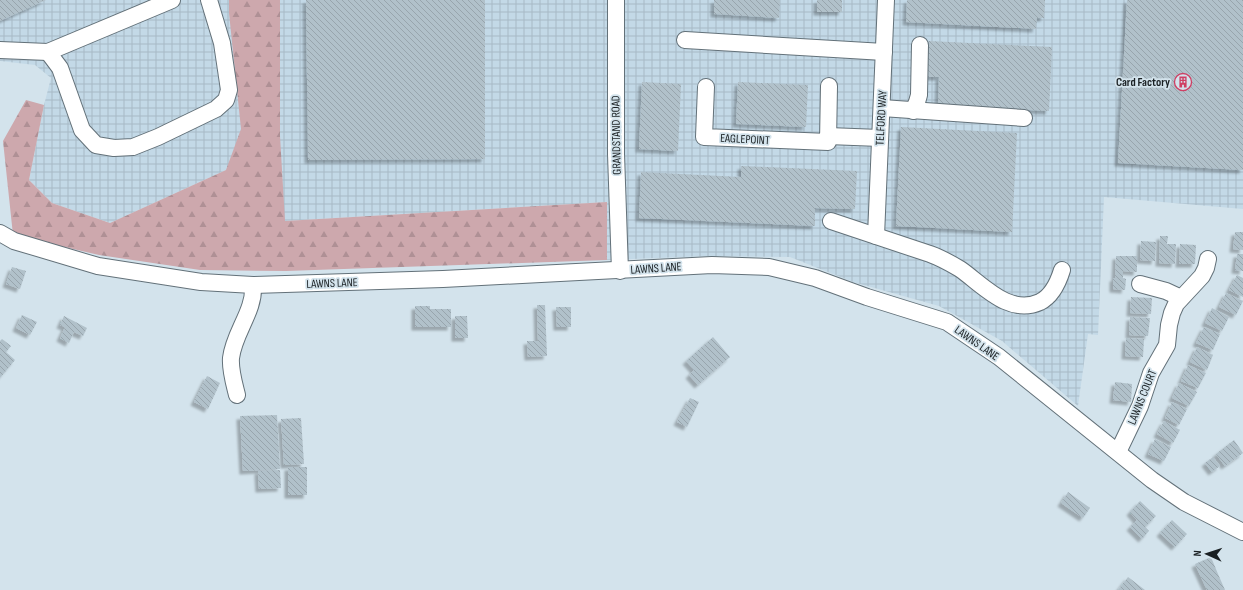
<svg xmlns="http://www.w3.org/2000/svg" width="1243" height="590" viewBox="0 0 1243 590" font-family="'Sofia Sans Condensed',sans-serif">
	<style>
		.industrial { fill: url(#industrial-grid) }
		.forest { fill: url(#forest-firs) }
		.building { fill: url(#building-back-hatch); filter: url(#shadow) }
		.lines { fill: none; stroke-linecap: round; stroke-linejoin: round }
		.minor-casing { stroke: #637179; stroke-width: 18 }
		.minor { stroke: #fff; stroke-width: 16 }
		.labels { text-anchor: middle; stroke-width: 3.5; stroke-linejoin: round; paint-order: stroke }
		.poi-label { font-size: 12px; font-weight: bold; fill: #191f22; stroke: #d3e3ec; text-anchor: end }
		.street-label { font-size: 12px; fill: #191f22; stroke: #d3e3ec }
	</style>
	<defs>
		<pattern id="industrial-grid" width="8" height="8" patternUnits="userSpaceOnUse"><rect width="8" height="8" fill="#c3d9e7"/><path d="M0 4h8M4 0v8" fill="none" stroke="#a7bac6"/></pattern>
		<pattern id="forest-firs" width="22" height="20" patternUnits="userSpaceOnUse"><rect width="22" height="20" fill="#cda8ad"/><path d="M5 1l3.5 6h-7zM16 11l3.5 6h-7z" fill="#af9095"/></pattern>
		<pattern id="building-back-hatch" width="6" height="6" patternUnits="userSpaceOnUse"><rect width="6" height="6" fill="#b1c1ca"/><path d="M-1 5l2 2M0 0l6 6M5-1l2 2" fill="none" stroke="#98a5ad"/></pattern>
		<filter id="shadow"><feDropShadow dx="-3.5" dy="3.5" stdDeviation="1" flood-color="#0004"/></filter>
	</defs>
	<rect width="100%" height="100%" fill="#d3e3ec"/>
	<polygon class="industrial" points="0,0 1243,0 1243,209 1104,197 1098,335 1088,334 1078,406 1002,341 939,306 853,282 790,257 708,256 607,260 607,202 285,221 226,170 110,223 52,203 29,180 44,105 51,78 35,65 0,61"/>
	<polygon class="forest" points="229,0 280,0 280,136 285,221 607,202 607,260 286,271 200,270 99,255 13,235 3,141 26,100 44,105 29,180 52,203 110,223 226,170 241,129 229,13"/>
	<g class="building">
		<polygon points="0,0 46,0 0,21"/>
		<polygon points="306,0 485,0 485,159 308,160"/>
		<polygon points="714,0 780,0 779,18 714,14"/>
		<rect x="817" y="0" width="25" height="12"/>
		<polygon points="907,0 1045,0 1044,18 1037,18 1036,29 906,22"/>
		<polygon points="1127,0 1243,0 1243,170 1118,163"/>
		<polygon points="929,41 1052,47 1049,111 938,105 939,77 927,77"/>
		<polygon points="642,82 681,84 678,151 639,149"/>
		<polygon points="738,82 808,85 806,127 736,124"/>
		<polygon points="901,127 1017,133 1012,232 896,226"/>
		<polygon points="741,166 857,171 855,209 815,208 815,226 639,218 641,172 741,177"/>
		<polygon points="1235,232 1243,232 1243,250 1233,249"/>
		<polygon points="1160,236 1168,236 1167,244 1176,244 1175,264 1159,263"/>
		<polygon points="1141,241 1156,242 1155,261 1140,260"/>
		<polygon points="1180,244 1196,245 1195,264 1179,264"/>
		<polygon points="1237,254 1243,254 1243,271 1235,270"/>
		<polygon points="1116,256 1137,256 1137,272 1123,271 1123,278 1126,279 1125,290 1113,289 1113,278 1115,278"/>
		<polygon points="12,267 26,271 20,289 6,284"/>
		<polygon points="1237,275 1243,278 1243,297 1229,290"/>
		<polygon points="1226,293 1243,301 1236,315 1219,307"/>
		<polygon points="1131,297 1152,298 1151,314 1130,313"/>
		<polygon points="537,305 545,305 547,356 528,357 527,341 538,341"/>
		<polygon points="415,306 430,306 430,309 451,309 451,327 415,327"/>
		<polygon points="556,307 571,307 571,327 557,327"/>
		<polygon points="1212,308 1229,317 1222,331 1205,323"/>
		<polygon points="22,315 37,322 30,335 16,328"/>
		<polygon points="64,316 87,328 83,336 74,332 69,343 60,338 65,327 60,325"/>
		<polygon points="455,316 467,316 468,338 455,338"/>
		<polygon points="1130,317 1150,318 1148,336 1129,335"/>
		<polygon points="1204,327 1220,334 1213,350 1196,343"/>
		<polygon points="713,337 730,357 698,385 689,375 694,370 686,361"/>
		<polygon points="1126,338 1144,339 1143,357 1125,356"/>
		<polygon points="2,339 11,346 6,352 15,360 0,378 0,341"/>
		<polygon points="1197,347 1213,355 1207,370 1190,362"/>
		<polygon points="1188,365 1206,373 1198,388 1181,381"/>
		<polygon points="207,376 220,383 208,409 194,402"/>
		<polygon points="1115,382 1132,384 1131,402 1113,400"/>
		<polygon points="1179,383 1197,392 1189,406 1172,398"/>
		<polygon points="690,398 699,402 687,427 677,422"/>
		<polygon points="1172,402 1187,409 1179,425 1165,418"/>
		<polygon points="277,415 280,469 243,471 240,416"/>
		<polygon points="301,418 304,464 284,465 281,419"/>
		<polygon points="1164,421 1180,430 1173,443 1157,434"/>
		<polygon points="1155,439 1171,447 1164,461 1148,454"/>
		<polygon points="1234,440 1243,453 1225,466 1216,454"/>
		<polygon points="1213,457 1220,466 1212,472 1205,463"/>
		<rect x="288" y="467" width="19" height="28"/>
		<polygon points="280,470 281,488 259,489 258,471"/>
		<polygon points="1068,492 1090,508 1083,518 1061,503"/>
		<polygon points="1140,501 1156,516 1145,527 1149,531 1142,539 1130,527 1137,520 1130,512"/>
		<polygon points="1172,520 1187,534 1175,547 1160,533"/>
		<polygon points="1211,557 1218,574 1225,590 1207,590 1195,564"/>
		<polygon points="1128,577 1145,590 1118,590"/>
	</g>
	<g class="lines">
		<g class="minor-casing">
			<g id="minor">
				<polyline points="616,0 616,154 620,271"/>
				<polyline points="685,40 884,52"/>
				<polyline points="0,50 48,52 172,0"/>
				<polyline points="48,52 60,68 82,130 96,145 114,148 133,147 158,137 216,109 226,100 229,90 222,43 209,0"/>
				<polyline points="706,87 704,137 828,142 829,86"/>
				<polyline points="882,108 1024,118"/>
				<polyline points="913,111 917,102 919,95 920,45"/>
				<polyline points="828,136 880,138"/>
				<path d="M831,221L930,254C941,258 950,263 960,269C983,285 1009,316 1040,302C1052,296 1058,283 1062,270"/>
				<polyline points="0,233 14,241 98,266 201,282 253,285 443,279 712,265 769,267 815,278 867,297 947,322 999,357 1152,480 1184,502 1243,532"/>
				<polyline points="876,236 886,0"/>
				<polyline points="1140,284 1166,291 1181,298"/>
				<path d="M237,395C234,383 230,370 231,358C234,332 255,311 253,285"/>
				<polyline points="1118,452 1140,406 1151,373 1167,345 1169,325 1172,313 1176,304 1202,276 1206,268 1208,259"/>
			</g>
		</g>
		<use href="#minor" class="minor"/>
	</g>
	<defs>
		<g id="building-ring" transform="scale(0.9)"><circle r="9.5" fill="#d3e3ec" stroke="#cf4064" stroke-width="1.5"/><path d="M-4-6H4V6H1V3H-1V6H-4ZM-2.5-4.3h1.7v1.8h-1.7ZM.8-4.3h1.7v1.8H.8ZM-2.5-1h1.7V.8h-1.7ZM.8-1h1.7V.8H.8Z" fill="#cf4064"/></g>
	</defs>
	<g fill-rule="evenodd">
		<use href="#building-ring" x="1183" y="82"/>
	</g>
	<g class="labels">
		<g class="poi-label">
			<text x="1170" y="86">Card Factory</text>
		</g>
		<g class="street-label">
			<text transform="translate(881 118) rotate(-87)" y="4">TELFORD WAY</text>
			<text transform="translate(616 135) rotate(-91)" y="4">GRANDSTAND ROAD</text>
			<text transform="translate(745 139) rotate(3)" y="4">EAGLEPOINT</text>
			<text transform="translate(656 268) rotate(-4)" y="4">LAWNS LANE</text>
			<text transform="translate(332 283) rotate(-2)" y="4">LAWNS LANE</text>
			<text transform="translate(977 343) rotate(35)" y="4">LAWNS LANE</text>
			<text transform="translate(1142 397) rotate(-68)" y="4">LAWNS COURT</text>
		</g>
	</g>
	<g transform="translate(1207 554) rotate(273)" stroke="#d3e3ec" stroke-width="3" paint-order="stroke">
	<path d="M0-3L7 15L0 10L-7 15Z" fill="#191f22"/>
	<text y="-6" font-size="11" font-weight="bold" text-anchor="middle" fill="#191f22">N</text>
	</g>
</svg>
